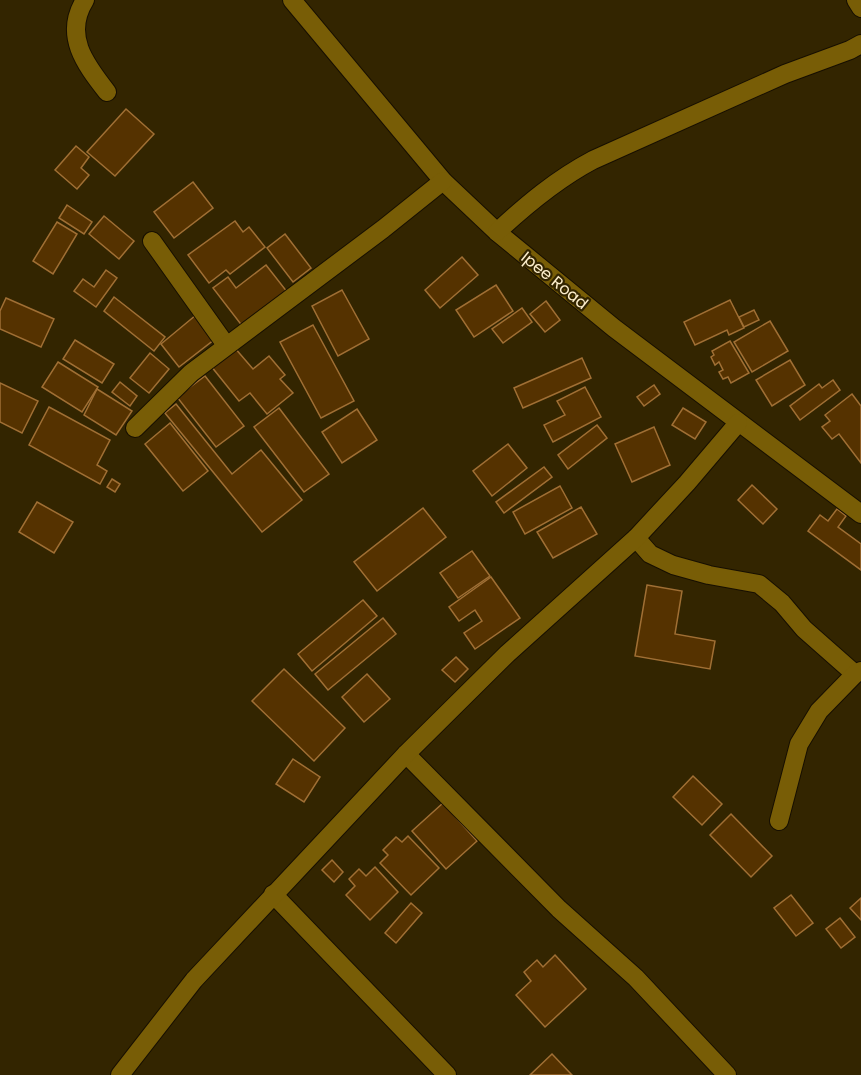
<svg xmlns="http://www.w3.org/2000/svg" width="861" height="1075" viewBox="0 0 861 1075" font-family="Poppins,sans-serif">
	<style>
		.building { fill: #553200; stroke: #a06f34; stroke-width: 1.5 }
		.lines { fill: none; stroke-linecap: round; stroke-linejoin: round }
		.minor-casing { stroke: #170f00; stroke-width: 20 }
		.minor { stroke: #785d06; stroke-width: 18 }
		.labels { text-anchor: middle; stroke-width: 4.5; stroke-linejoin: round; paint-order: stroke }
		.street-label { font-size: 16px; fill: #fdeecb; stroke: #332500 }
	</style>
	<rect width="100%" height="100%" fill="#332500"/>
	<g class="building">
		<polygon points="126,109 154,134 115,176 87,152"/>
		<polygon points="76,146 89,157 81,168 89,175 77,189 55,170"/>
		<polygon points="193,182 213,208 174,238 154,212"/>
		<polygon points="67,205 92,222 84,234 59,218"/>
		<polygon points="104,216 134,241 119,259 89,234"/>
		<polygon points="235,221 243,232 249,227 265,247 230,274 226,270 209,283 188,255"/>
		<polygon points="57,222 77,234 53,274 33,261"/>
		<polygon points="285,234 311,268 293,282 267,248"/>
		<polygon points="462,257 478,275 440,308 425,290"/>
		<polygon points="266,265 288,293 243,327 213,288 228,277 236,288"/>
		<polygon points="106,270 117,278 96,307 74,291 83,279 94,287"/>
		<polygon points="496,285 513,311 474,337 456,310"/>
		<polygon points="342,290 369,339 338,356 312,306"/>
		<polygon points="114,297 165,337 154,351 104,311"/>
		<polygon points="6,298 54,319 41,347 0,329 0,311"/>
		<polygon points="730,300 744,328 729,335 727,330 695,345 684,322"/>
		<polygon points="546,301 560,320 545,332 530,314"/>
		<polygon points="522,308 532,322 503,343 492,329"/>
		<polygon points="754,310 759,320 744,327 739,317"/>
		<polygon points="196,315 215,339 179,367 161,344"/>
		<polygon points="770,321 788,351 752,372 734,342"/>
		<polygon points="313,325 354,401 321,418 280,342"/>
		<polygon points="75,340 114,364 102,383 63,359"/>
		<polygon points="730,341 749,373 731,383 728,377 723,379 719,372 723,370 719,362 715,365 711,357 714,355 712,351"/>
		<polygon points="234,347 253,369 269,356 285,375 280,379 293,393 267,414 250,393 239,401 211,366"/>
		<polygon points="150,353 169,369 149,393 130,378"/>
		<polygon points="582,358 591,378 523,408 514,388"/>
		<polygon points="790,360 805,385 772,406 756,380"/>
		<polygon points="58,362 98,387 82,412 42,387"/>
		<polygon points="205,376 244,426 216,447 177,397"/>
		<polygon points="833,380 840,390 800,420 790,406 819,384 822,388"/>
		<polygon points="120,382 137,396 130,406 112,392"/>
		<polygon points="0,383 38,401 22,433 0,422"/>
		<polygon points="654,385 660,394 644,406 637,397"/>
		<polygon points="585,387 601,417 553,442 544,425 565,415 557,401"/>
		<polygon points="97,389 132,411 116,435 84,415"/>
		<polygon points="852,394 861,406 861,463 839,434 832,439 822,427 830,421 825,415"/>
		<polygon points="176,404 232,474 261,450 302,500 262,532 165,413"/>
		<polygon points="49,407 110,440 97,465 107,471 100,484 29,445"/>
		<polygon points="279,408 329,474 304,492 254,427"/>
		<polygon points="683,408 706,422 695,439 672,425"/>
		<polygon points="357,409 377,440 342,463 322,432"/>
		<polygon points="170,423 208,471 183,491 145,444"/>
		<polygon points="597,425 607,438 568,469 558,455"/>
		<polygon points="654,427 670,465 632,482 615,444"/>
		<polygon points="508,444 527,468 492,496 473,471"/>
		<polygon points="544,467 552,477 504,513 496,502"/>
		<polygon points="112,479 120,484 115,492 107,487"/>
		<polygon points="752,485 777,509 763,524 738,500"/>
		<polygon points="560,486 572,508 525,534 513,512"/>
		<polygon points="37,502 73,522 54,553 19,532"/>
		<polygon points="581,507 597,534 553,558 537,532"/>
		<polygon points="423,508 446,537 377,591 354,562"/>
		<polygon points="837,509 846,516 838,527 861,544 861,570 808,531 820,515 828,521"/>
		<polygon points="472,551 490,576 458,598 440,573"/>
		<polygon points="491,577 520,618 475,649 464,633 482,621 475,610 459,621 449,607"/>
		<polygon points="647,585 682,591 675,634 715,641 710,669 635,656"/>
		<polygon points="363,600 377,616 312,671 298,654"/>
		<polygon points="383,618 396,634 328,690 315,674"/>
		<polygon points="456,657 468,669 455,682 442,670"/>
		<polygon points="284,669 345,728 314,761 252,701"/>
		<polygon points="367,674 390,699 364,722 342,697"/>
		<polygon points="293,759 320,777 304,802 276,784"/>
		<polygon points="693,776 722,804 702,825 673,797"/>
		<polygon points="443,803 477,841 446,869 412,831"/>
		<polygon points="731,814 772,856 751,877 710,835"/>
		<polygon points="408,836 439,868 411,895 380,863 388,855 383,850 396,837 402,842"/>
		<polygon points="332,860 343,872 334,882 322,870"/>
		<polygon points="375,867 398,892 370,920 346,895 355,886 349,879 359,869 366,876"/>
		<polygon points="791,895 813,923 796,936 774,908"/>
		<polygon points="861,898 861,920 850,908"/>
		<polygon points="411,903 422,913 396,943 385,933"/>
		<polygon points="840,918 855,937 841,948 826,929"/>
		<polygon points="555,955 586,989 545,1027 516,995 531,981 524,972 537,960 543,967"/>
		<polygon points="552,1054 572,1075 530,1075"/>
	</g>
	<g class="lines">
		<g class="minor-casing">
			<g id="minor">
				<path d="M85,0C63,35 85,64 107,92"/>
				<polyline points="292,0 443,181 497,232 614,328 861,514"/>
				<polyline points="856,0 861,8"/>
				<path d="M497,232C527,204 557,179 593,160L785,74L850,50L861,44"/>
				<polyline points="152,241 226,345"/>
				<polyline points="135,428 191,373 383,229 443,181"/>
				<polyline points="636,538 650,554 673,565 709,575 759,584 782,603 804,629 855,674"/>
				<polyline points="406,754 559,909 636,978 727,1075"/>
				<polyline points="779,821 799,744 819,711 855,674 861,671"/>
				<polyline points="273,894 447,1075"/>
				<polyline points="120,1075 194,980 406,754 507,654 636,538 687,483 738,423"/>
			</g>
		</g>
		<use href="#minor" class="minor"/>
	</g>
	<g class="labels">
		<g class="street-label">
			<text transform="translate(555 280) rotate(39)" y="6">Ipee Road</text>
		</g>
	</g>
</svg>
